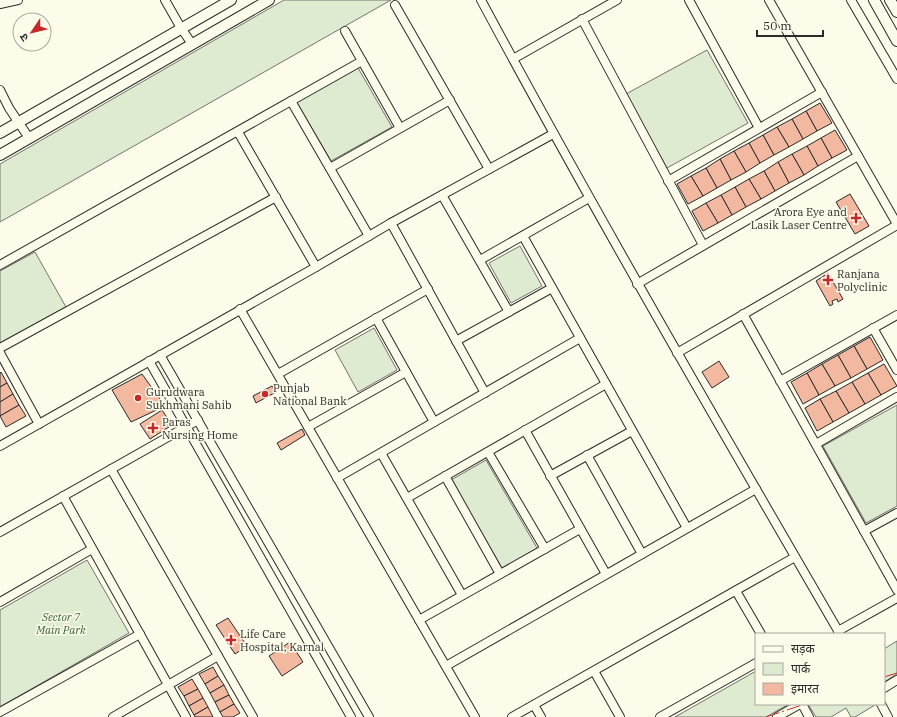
<svg xmlns="http://www.w3.org/2000/svg" width="897" height="717" viewBox="0 0 897 717" font-family="'IBM Plex Serif','Noto Sans Devanagari',serif">
	<style>
		.green { fill: #deebd1; stroke: #74746e }
		.building { fill: #f2b8a0; stroke: #2b2b2b }
		.lines { fill: none; stroke-linecap: round; stroke-linejoin: round }
		.minor-casing { stroke: #2b2b2b; stroke-width: 10 }
		.tertiary-casing { stroke: #2b2b2b; stroke-width: 12 }
		.minor { stroke: #fdfbea; stroke-width: 8 }
		.tertiary { stroke: #fdfbea; stroke-width: 10 }
		.power { stroke: #c62828; stroke-width: 1; stroke-dasharray: 14 3 2 3; stroke-linecap: butt }
		.poi-dot { fill: #c62828; stroke: #fdfbea; stroke-width: 1.5 }
		.labels { text-anchor: middle; stroke-width: 3; stroke-linejoin: round; paint-order: stroke }
		.poi-label { font-size: 11px; fill: #2b2b2b; stroke: #fdfbea; text-anchor: start }
		.park-label { font-size: 11px; font-style: italic; fill: #34623c; stroke: #fdfbea }
	</style>
	<rect width="100%" height="100%" fill="#fdfbea"/>
	<g class="green">
		<polygon points="284,0 391,0 0,222 0,164"/>
		<polygon points="707,50 748,123 667,168 626,94"/>
		<polygon points="357,66 392,127 331,161 296,101"/>
		<polygon points="520,246 542,286 511,303 489,263"/>
		<polygon points="35,252 66,307 0,343 0,271"/>
		<polygon points="374,328 397,370 358,392 335,350"/>
		<polygon points="897,405 897,506 866,523 823,446"/>
		<polygon points="486,460 537,548 502,568 451,480"/>
		<polygon points="87,560 129,633 0,707 0,610"/>
		<polygon points="897,641 897,674 884,682 884,649"/>
		<polygon points="756,671 756,704 789,704 766,717 675,717"/>
		<polygon points="808,704 874,704 875,705 855,717 851,717 846,708 831,717 816,717"/>
	</g>
	<g class="building">
		<polygon points="820,103 832,123 817,131 806,111"/>
		<polygon points="806,111 817,131 803,139 792,119"/>
		<polygon points="792,119 803,139 789,147 777,127"/>
		<polygon points="777,127 789,147 774,155 763,135"/>
		<polygon points="835,130 847,150 832,158 821,138"/>
		<polygon points="763,135 774,155 760,163 749,143"/>
		<polygon points="821,138 832,158 818,166 807,146"/>
		<polygon points="749,143 760,163 746,172 734,151"/>
		<polygon points="807,146 818,166 804,175 792,154"/>
		<polygon points="734,151 746,172 731,180 720,159"/>
		<polygon points="792,154 804,175 789,183 778,162"/>
		<polygon points="720,159 731,180 717,188 706,168"/>
		<polygon points="778,162 789,183 775,191 764,171"/>
		<polygon points="706,168 717,188 703,196 691,176"/>
		<polygon points="764,171 775,191 761,199 749,179"/>
		<polygon points="691,176 703,196 688,204 677,184"/>
		<polygon points="749,179 761,199 746,207 735,187"/>
		<polygon points="735,187 746,207 732,215 721,195"/>
		<polygon points="850,194 869,226 855,234 836,202"/>
		<polygon points="721,195 732,215 718,223 706,203"/>
		<polygon points="706,203 718,223 703,231 692,211"/>
		<polygon points="828,273 843,299 838,302 837,299 832,301 833,304 830,306 816,281"/>
		<polygon points="870,337 883,360 867,369 854,346"/>
		<polygon points="854,346 867,369 851,378 838,355"/>
		<polygon points="838,355 851,378 835,386 822,364"/>
		<polygon points="719,361 729,377 712,388 702,372"/>
		<polygon points="822,364 835,386 819,395 807,373"/>
		<polygon points="884,364 897,386 881,395 868,373"/>
		<polygon points="1,372 7,383 0,387 0,373"/>
		<polygon points="807,373 819,395 803,404 791,382"/>
		<polygon points="868,373 881,395 865,404 852,382"/>
		<polygon points="142,374 165,406 131,422 112,390"/>
		<polygon points="852,382 865,404 849,413 836,391"/>
		<polygon points="7,383 13,394 0,402 0,387"/>
		<polygon points="272,386 276,392 256,403 253,396"/>
		<polygon points="836,391 849,413 833,422 820,399"/>
		<polygon points="13,394 19,405 0,416 0,402"/>
		<polygon points="820,399 833,422 817,431 805,408"/>
		<polygon points="19,405 26,416 6,427 0,416"/>
		<polygon points="162,410 172,425 150,439 140,424"/>
		<polygon points="302,429 305,435 281,450 277,443"/>
		<polygon points="228,618 247,646 235,654 216,625"/>
		<polygon points="290,642 303,662 282,676 269,656"/>
		<polygon points="213,667 218,676 205,684 199,674"/>
		<polygon points="218,676 224,685 210,693 205,684"/>
		<polygon points="192,679 198,689 184,696 178,687"/>
		<polygon points="224,685 229,695 215,702 210,693"/>
		<polygon points="198,689 203,698 189,706 184,696"/>
		<polygon points="229,695 234,704 220,712 215,702"/>
		<polygon points="203,698 208,707 194,715 189,706"/>
		<polygon points="234,704 240,713 233,717 223,717 220,712"/>
		<polygon points="208,707 213,717 195,717 194,715"/>
	</g>
	<g class="lines">
		<g class="minor-casing">
			<g id="minor">
				<polyline points="165,0 181,28 192,44"/>
				<path d="M481,0C596,214 718,424 840,634"/>
				<polyline points="689,0 759,128"/>
				<polyline points="769,0 897,224"/>
				<polyline points="851,0 897,79"/>
				<polyline points="0,4 18,0"/>
				<polyline points="395,5 489,169"/>
				<polyline points="582,19 703,245"/>
				<polyline points="345,31 400,128"/>
				<polyline points="513,59 617,0"/>
				<polyline points="0,90 9,108 29,138"/>
				<polyline points="291,101 369,236"/>
				<polyline points="238,132 316,267"/>
				<polyline points="330,168 450,100"/>
				<polyline points="668,181 822,92"/>
				<polyline points="442,195 509,312"/>
				<polyline points="391,223 485,393"/>
				<polyline points="523,236 687,528"/>
				<polyline points="480,260 589,198"/>
				<polyline points="0,265 362,61"/>
				<polyline points="637,284 858,156"/>
				<polyline points="240,309 475,717"/>
				<polyline points="743,314 897,590"/>
				<polyline points="376,318 434,422"/>
				<polyline points="873,328 897,370"/>
				<polyline points="456,341 552,288"/>
				<polyline points="0,348 276,197"/>
				<polyline points="0,353 39,424"/>
				<polyline points="677,353 897,225"/>
				<polyline points="160,355 369,717"/>
				<polyline points="149,361 351,717"/>
				<polyline points="278,374 428,289"/>
				<polyline points="780,381 897,315"/>
				<polyline points="308,427 406,372"/>
				<polyline points="525,430 606,574"/>
				<polyline points="816,444 897,397"/>
				<polyline points="0,446 316,267 391,223 553,134"/>
				<polyline points="488,452 545,549"/>
				<polyline points="381,453 462,595"/>
				<polyline points="587,455 642,554"/>
				<polyline points="111,469 253,717"/>
				<polyline points="445,476 500,574"/>
				<polyline points="550,476 632,431"/>
				<polyline points="337,478 580,338"/>
				<polyline points="63,496 186,717"/>
				<polyline points="407,498 606,384"/>
				<polyline points="864,531 897,513"/>
				<polyline points="0,532 198,420"/>
				<polyline points="736,591 761,634"/>
				<polyline points="0,602 92,549"/>
				<polyline points="419,620 580,529"/>
				<polyline points="838,631 897,598"/>
				<polyline points="446,666 756,489"/>
				<polyline points="594,671 620,717"/>
				<polyline points="884,688 897,680"/>
				<polyline points="802,704 809,717"/>
				<polyline points="881,704 888,717"/>
				<polyline points="534,705 541,717"/>
				<polyline points="0,712 140,634"/>
				<polyline points="113,717 218,656"/>
				<polyline points="512,717 795,557"/>
				<polyline points="660,717 756,663"/>
				<polyline points="777,717 800,704"/>
			</g>
		</g>
		<g class="tertiary-casing">
			<g id="tertiary">
				<polyline points="874,0 897,41"/>
				<polyline points="890,0 897,12"/>
				<polyline points="0,133 231,0"/>
				<polyline points="0,155 269,0"/>
			</g>
		</g>
		<use href="#minor" class="minor"/>
		<use href="#tertiary" class="tertiary"/>
		<g class="power">
			<polyline points="884,677 897,673"/>
			<polyline points="766,717 805,704"/>
		</g>
	</g>
	<g class="poi-dot">
		<path d="M854 212h4v4h4v4h-4v4h-4v-4h-4v-4h4z"/>
		<path d="M826 274h4v4h4v4h-4v4h-4v-4h-4v-4h4z"/>
		<circle cx="265" cy="394" r="4"/>
		<circle cx="138" cy="398" r="4"/>
		<path d="M151 422h4v4h4v4h-4v4h-4v-4h-4v-4h4z"/>
		<path d="M229 634h4v4h4v4h-4v4h-4v-4h-4v-4h4z"/>
	</g>
	<g class="labels">
		<g class="poi-label">
			<text x="847" y="216" text-anchor="end">Arora Eye and<tspan x="847" dy="13">Lasik Laser Centre</tspan></text>
			<text x="837" y="278">Ranjana<tspan x="837" dy="13">Polyclinic</tspan></text>
			<text x="273" y="392">Punjab<tspan x="273" dy="13">National Bank</tspan></text>
			<text x="146" y="396">Gurudwara<tspan x="146" dy="13">Sukhmani Sahib</tspan></text>
			<text x="162" y="426">Paras<tspan x="162" dy="13">Nursing Home</tspan></text>
			<text x="240" y="638">Life Care<tspan x="240" dy="13">Hospital, Karnal</tspan></text>
		</g>
		<g class="park-label">
			<text x="61" y="621">Sector 7<tspan x="61" dy="13">Main Park</tspan></text>
		</g>
	</g>
	<rect x="755" y="633" width="130" height="72" fill="#fdfbea" stroke="#a9a89e"/>
	<rect x="763" y="646" width="20" height="6" fill="#fdfbea" stroke="#a9a89e"/>
	<text x="791" y="653" font-size="12" fill="#2b2b2b">सड़क</text>
	<rect x="763" y="663" width="20" height="12" fill="#deebd1" stroke="#a9a89e"/>
	<text x="791" y="673" font-size="12" fill="#2b2b2b">पार्क</text>
	<rect x="763" y="683" width="20" height="12" fill="#f2b8a0" stroke="#a9a89e"/>
	<text x="791" y="693" font-size="12" fill="#2b2b2b">इमारत</text>
	<g transform="translate(32 32) rotate(235)"><circle r="19" fill="#fdfbea" stroke="#a9a89e"/>
	<path d="M0-3L7 15L0 10L-7 15Z" fill="#c62828"/>
	<text y="-6" font-size="11" font-weight="bold" text-anchor="middle" fill="#2b2b2b">उ</text>
	</g>
	<path d="M757 30v6h66v-6" fill="none" stroke="#2b2b2b" stroke-width="2"/>
	<text x="763" y="30" font-size="12" fill="#2b2b2b" stroke="#fdfbea" stroke-width="3" paint-order="stroke">50 m</text>
</svg>
